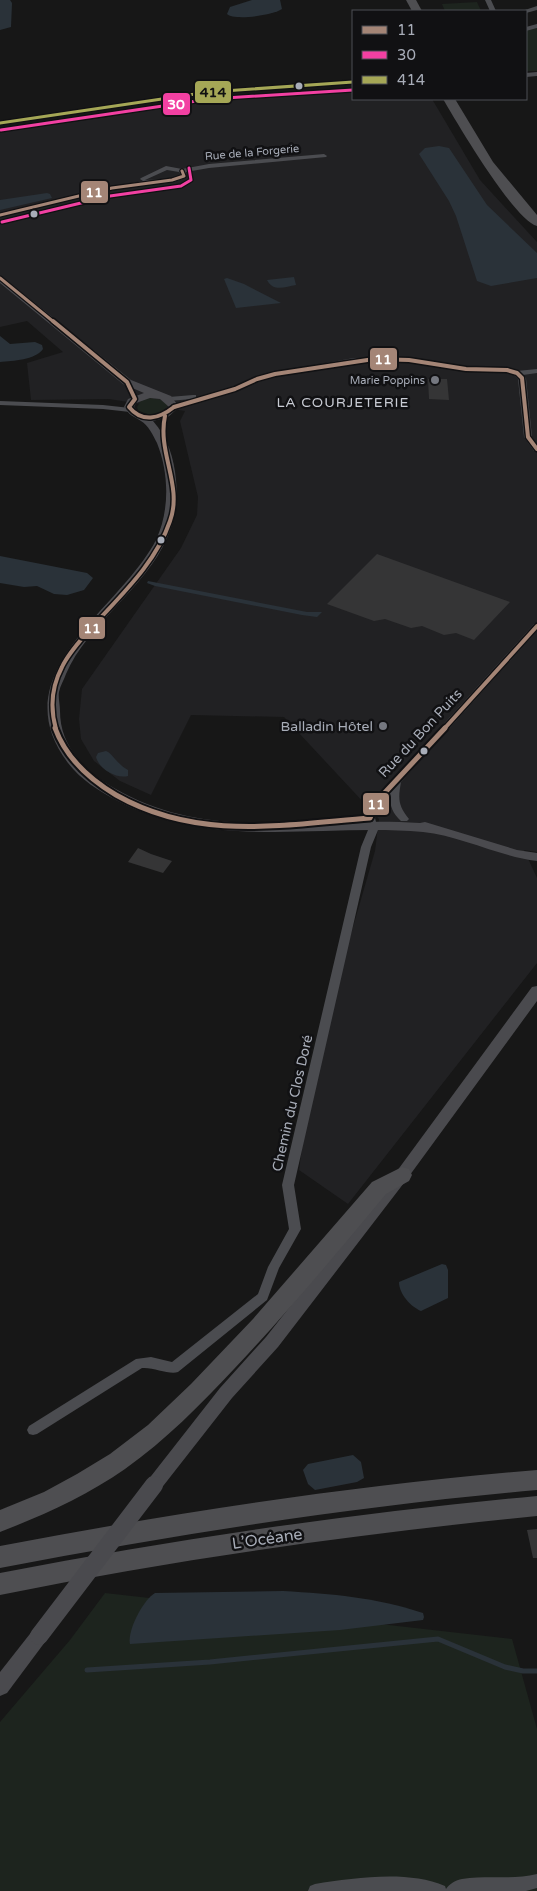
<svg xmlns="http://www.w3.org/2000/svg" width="537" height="1891" viewBox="0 0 537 1891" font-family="'Varela Round',sans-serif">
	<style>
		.built { fill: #212123 }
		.green { fill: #1d241e }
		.water { fill: #2a3239 }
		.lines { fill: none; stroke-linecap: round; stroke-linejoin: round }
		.stream { stroke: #2a3239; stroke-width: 5 }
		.building { fill: #353536 }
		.street { fill: #4b4c50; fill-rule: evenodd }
		.secondary { fill: #4a4a4e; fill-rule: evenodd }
		.highway { fill: #4e4e51; fill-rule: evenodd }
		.secondary-bridge { stroke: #4a4a4e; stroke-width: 18 }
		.bus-1-far2-casing { stroke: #111113; stroke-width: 5.5 }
		.bus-1-far1-casing { stroke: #111113; stroke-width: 7 }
		.bus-1-casing { stroke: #111113; stroke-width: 9 }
		.bus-2-casing { stroke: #111113; stroke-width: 5.5 }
		.bus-3-casing { stroke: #111113; stroke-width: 5.5 }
		.bus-1-far2 { stroke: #a48576; stroke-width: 3 }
		.bus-1-far1 { stroke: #a48576; stroke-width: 4 }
		.bus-1 { stroke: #a48576; stroke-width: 5 }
		.bus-2 { stroke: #f240a2; stroke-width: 3 }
		.bus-3 { stroke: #a5a756; stroke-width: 3 }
		.bus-dot { fill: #a8adb8; stroke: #111113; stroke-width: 2 }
		.poi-dot { fill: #757880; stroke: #111113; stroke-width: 2 }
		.labels { text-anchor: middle; stroke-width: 5; stroke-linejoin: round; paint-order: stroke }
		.far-street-label { font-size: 11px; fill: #a8adb8; stroke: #111113 }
		.far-poi-label { font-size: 11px; fill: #a8adb8; stroke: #111113; text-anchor: end }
		.far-quarter-label { font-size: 14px; letter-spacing: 1px; fill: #c9ccd4; stroke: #111113 }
		.poi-label { font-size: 14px; fill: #a8adb8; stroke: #111113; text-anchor: end }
		.street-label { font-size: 14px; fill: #a8adb8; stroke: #111113 }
		.near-street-label { font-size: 16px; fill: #a8adb8; stroke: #111113 }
		.line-badge { stroke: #111113; stroke-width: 2 }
		.badge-label { font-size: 14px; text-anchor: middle; font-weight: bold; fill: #fff }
		.pale-badge-label { font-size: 14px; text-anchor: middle; font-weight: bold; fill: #111 }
	</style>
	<rect width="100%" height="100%" fill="#171717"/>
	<polygon class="built" points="353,91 353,99 432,99 480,180 537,242 537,852 524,850 537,878 537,963 348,1204 299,1170 313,1065 375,851 379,819 284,717 191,715 151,795 120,781 94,761 81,739 79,719 82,689 181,548 197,515 198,497 180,421 185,411 109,399 31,400 27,363 63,352 27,321 0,327 0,132 108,117 203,100 239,97"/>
	<g class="green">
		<polygon points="477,2 481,11 445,11 442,4"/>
		<polygon points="537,28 537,71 526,71 526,31"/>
		<path d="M150,398L161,400L167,404V407C159,416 147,416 138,410L137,407L141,401Z"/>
		<polygon points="105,1593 512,1639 537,1729 537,1891 0,1891 0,1722 70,1640"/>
	</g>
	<g class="water">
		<polygon points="0,0 10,0 12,3 11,27 0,30"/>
		<path d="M252,0H280L282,9C274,15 234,21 227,14L230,7Z"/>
		<polygon points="439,146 449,148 487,205 537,253 537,278 491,286 477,281 456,216 449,201 419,154 425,148"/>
		<polygon points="47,193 50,194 52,198 0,210 0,200"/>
		<path d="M294,277L296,285C285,287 273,292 267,280Z"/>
		<polygon points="227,278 244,284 281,303 236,308 224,279"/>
		<path d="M0,336L10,344L35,342L42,345L43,349C35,360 13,361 0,362Z"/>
		<polygon points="0,556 87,573 93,578 84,590 67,595 54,594 37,586 24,587 0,583"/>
		<polygon points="148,581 307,612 322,612 317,617 302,615 155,586 147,583"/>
		<path d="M106,751C112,753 118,765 128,770V776C116,779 99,769 96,757L98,753Z"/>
		<path d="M442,1264L446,1265L448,1270V1298L421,1311C411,1307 399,1294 399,1282Z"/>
		<polygon points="353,1455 361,1462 364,1478 357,1482 315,1490 308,1484 303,1470 308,1464"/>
		<path d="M283,1591C333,1594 374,1597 423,1613L424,1617L423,1620L340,1630L130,1644C127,1631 143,1600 155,1593Z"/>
	</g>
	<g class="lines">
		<polyline class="stream" points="87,1670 210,1662 438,1639 505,1667 523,1671 537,1671"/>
	</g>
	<g class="building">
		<polygon points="428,379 447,379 449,400 429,399"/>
		<polygon points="377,554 510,602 474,640 456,633 444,635 422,626 411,628 385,619 374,621 327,604"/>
		<polygon points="138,848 151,854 172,861 163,873 128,862"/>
		<polygon points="537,1529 537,1558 533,1558 527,1530"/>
	</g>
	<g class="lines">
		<g class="street">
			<polygon points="485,0 491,0 496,11 490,11"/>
			<polygon points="537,6 537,10 526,13 522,11"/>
			<polygon points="537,24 537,28 526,31 526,27"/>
			<polygon points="537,72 537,76 526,77 526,73"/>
			<polygon points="353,80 353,84 209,94 0,125 0,121 209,90"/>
			<path d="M324,154L327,156L326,157L209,168L186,172V177C174,185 146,184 129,187C86,195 43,206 0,217V213L91,191L143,181L140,179L141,178L166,166L182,169L209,164ZM167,170L179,172L181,175L171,179L145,180Z"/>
			<polygon points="404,357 466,367 507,368 517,371 537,369 537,373 523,375 526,378 532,437 537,444 537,451 534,451 524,437 518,379 514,375 507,372 466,371 404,361 354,362 276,376 260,381 238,391 174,409 171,409 171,405 192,399 169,401 165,399 169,397 193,395 196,395 196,398 232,387 254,377 275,372 354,358"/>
			<polygon points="0,401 103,405 130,408 134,410 130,412 103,409 0,405"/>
			<path d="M537,623V631L401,782C398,799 398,805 409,819L407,821H401C392,813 389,804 390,792L378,806L375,818L378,830L371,847L294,1185L301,1229L279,1268L267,1300L178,1372C169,1375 154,1367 142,1368L37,1434L33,1435L29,1434L27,1430L29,1426L136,1359L151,1357L172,1362L258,1294L268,1267L289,1229L282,1185L361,847L368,830L365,818L368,806L375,796L394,779L534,624Z"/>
			<path d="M537,1874V1888L526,1891H308L310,1886L315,1884C355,1878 407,1870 445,1886L446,1889C449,1884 456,1880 462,1879C487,1875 512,1880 537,1874Z"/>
		</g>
		<g class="secondary">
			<path d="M0,275L131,380L171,396L179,407L168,417L153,421C168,438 174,458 176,480C178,502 176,517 167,538C145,589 88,623 66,674C64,680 60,686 59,692C58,697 60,705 60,711C60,729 66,744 78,759C90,774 106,784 123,793C215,842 320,816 420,823L425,822L517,850L537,853V861C498,856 461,836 423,832C321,823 213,851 118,801C99,791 81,780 68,763C0,673 120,610 156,540C170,510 169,473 157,443C153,435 148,425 141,421C133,416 129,415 124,407L128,399L144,393L123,384L0,283ZM150,398L160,399L169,407C159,415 143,420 134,407L136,403Z"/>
			<polygon points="537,986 537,1001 407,1179 278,1347 232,1398 160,1490 154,1493 148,1490 145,1485 148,1480 220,1388 266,1337 397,1171 532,987"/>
			<polygon points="39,1628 45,1630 48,1636 45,1642 7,1693 0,1696 0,1672 33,1630"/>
		</g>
		<g class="highway">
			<polygon points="406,0 416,0 422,11 412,11"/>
			<path d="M443,99H455L493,162L537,215V226C514,220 457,123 443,99Z"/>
			<path d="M402,1167L409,1169L412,1175L409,1181L386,1194C337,1253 287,1313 234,1369C200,1405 166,1440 125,1469C86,1496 44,1515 0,1532V1510L44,1492L77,1474L110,1454L148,1425L191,1384L253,1319L372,1182Z"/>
			<path d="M537,1470V1490C356,1506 178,1534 0,1568V1546C178,1512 356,1485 537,1470Z"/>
			<path d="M537,1496V1516C356,1534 178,1559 0,1595V1573C178,1538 357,1513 537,1496Z"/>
		</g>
		<polyline class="secondary-bridge" points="39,1636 154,1485"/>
		<g class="bus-1-far2-casing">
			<g id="bus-1-far2">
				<polyline points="0,215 112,188 172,180 184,176 182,171"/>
				<polyline points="0,278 55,323"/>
			</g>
		</g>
		<g class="bus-1-far1-casing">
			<g id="bus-1-far1">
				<path d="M53,321L127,382L135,399L129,407C142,423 159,419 174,407"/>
				<polyline points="174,407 235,389 257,379 275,374 374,359 409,360 466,369 507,370 517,373 522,378 528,437 537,449"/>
				<path d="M56,729C50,708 52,686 62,667C69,652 81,640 92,627C121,595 156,563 170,521C183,486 157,452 165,416"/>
				<polyline points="444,729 537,626"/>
			</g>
		</g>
		<g class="bus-1-casing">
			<path id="bus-1" d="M55,728C66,758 89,779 116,795C197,841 282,825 370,818L377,801L445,728"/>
		</g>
		<g class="bus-2-casing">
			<g id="bus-2">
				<polyline points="1,130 210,99 353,90"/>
				<polyline points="2,222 110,196 181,186 191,180 189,168"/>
			</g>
		</g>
		<g class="bus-3-casing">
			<polyline id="bus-3" points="0,123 209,92 353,82"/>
		</g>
		<use href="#bus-1-far2" class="bus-1-far2"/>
		<use href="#bus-1-far1" class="bus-1-far1"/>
		<use href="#bus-1" class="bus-1"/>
		<use href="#bus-2" class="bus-2"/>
		<use href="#bus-3" class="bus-3"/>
	</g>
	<g class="bus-dot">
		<circle cx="299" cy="86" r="4.5"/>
		<circle cx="34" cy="214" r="4.5"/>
		<circle cx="161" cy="540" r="4.5"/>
		<circle cx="424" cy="751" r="4.5"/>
	</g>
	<g class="poi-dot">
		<circle cx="435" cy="380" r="5"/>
		<circle cx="383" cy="726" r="5"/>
	</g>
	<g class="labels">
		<g class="far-street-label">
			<text transform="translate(252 152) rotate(-5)" y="4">Rue de la Forgerie</text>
		</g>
		<g class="far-poi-label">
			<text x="425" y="384">Marie Poppins</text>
		</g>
		<g class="far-quarter-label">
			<text x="343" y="407">LA COURJETERIE</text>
		</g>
		<g class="poi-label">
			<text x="373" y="731">Balladin Hôtel</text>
		</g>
		<g class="street-label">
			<text transform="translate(420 733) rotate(-47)" y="5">Rue du Bon Puits</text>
			<text transform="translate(292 1103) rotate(-77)" y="5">Chemin du Clos Doré</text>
		</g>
		<g class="near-street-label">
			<text transform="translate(267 1538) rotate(-8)" y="6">L’Océane</text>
		</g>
	</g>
	<g class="line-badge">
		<rect x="194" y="80" width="38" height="24" rx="5" fill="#a5a756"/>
		<rect x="162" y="92" width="29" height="24" rx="5" fill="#f240a2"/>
		<rect x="80" y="180" width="29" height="24" rx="5" fill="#a48576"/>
		<rect x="369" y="347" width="29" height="24" rx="5" fill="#a48576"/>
		<rect x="78" y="616" width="28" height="24" rx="5" fill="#a48576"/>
		<rect x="362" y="792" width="28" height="24" rx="5" fill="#a48576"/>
	</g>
	<g class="badge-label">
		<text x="176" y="109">30</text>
		<text x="94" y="197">11</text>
		<text x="383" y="364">11</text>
		<text x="92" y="633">11</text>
		<text x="376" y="809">11</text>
	</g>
	<g class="pale-badge-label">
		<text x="213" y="97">414</text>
	</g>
	<rect x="352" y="10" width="175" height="90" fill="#111113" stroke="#4d4f55"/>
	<rect x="362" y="26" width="25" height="8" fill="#a48576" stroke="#4d4f55"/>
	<text x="397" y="35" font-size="15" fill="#a8adb8">11</text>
	<rect x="362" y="51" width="25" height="8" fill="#f240a2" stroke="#4d4f55"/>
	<text x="397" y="60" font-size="15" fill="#a8adb8">30</text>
	<rect x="362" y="76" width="25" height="8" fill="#a5a756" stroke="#4d4f55"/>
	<text x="397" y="85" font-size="15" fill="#a8adb8">414</text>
</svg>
